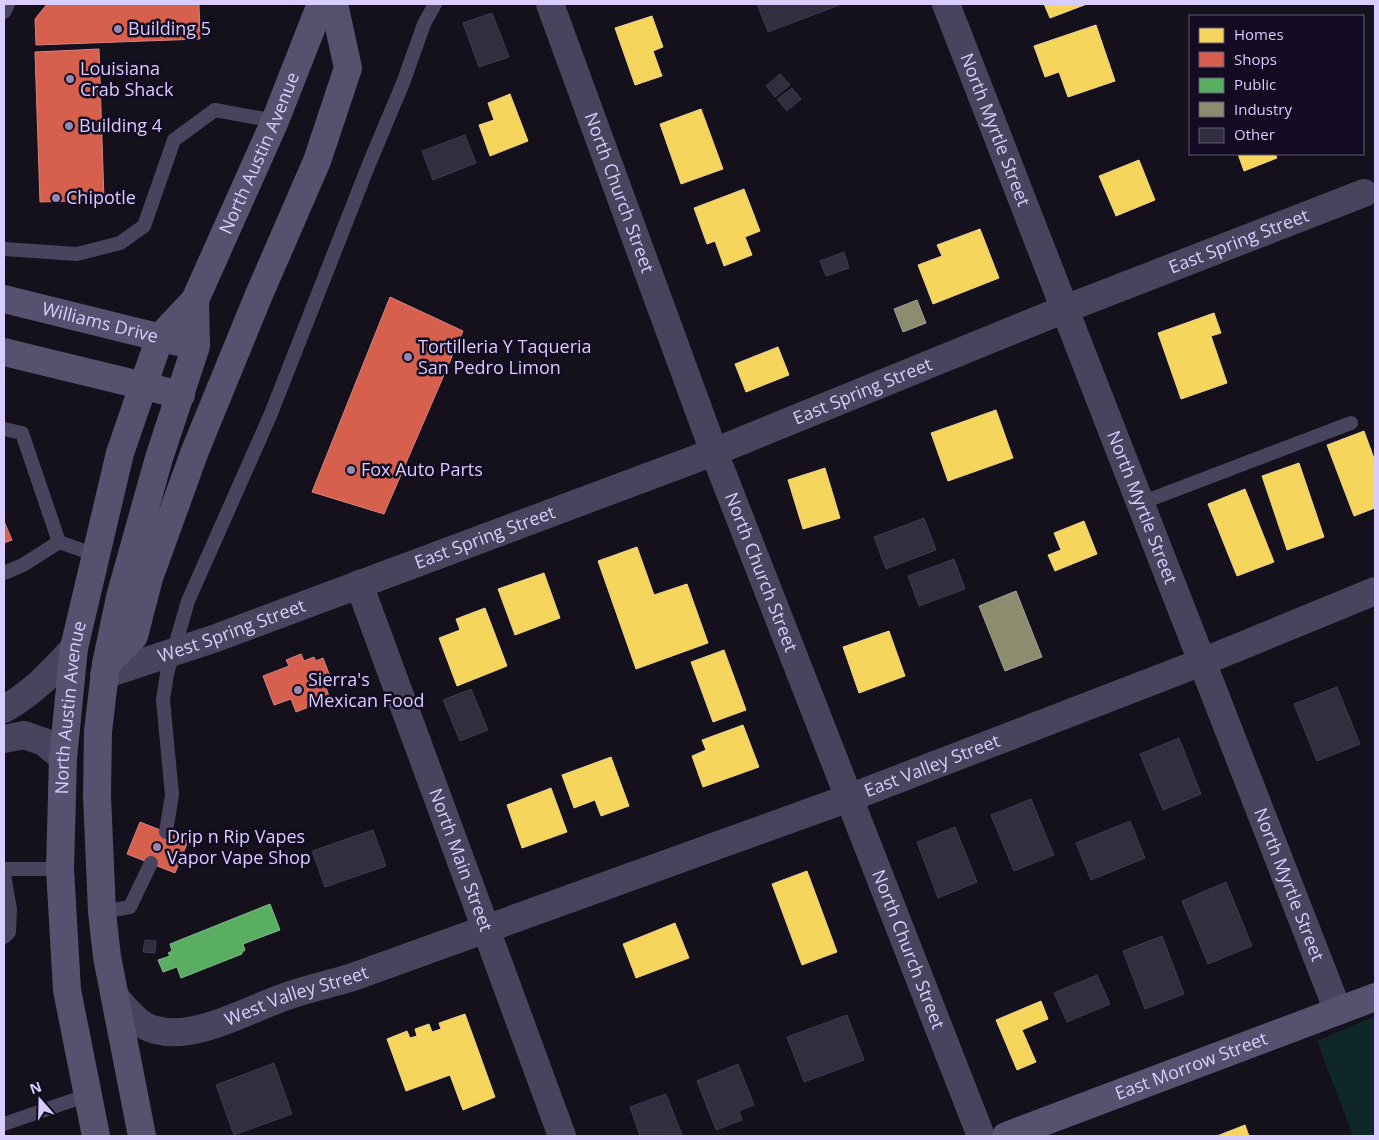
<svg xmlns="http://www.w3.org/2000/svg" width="1379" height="1140" viewBox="0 0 1379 1140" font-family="'Open Sans',sans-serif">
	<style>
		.green { fill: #0f262a }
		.homes { fill: #f6d55c; stroke: #edd28d }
		.shops { fill: #d6604d; stroke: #d78082 }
		.public { fill: #5aae61; stroke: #80b790 }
		.industry { fill: #8c8c6e; stroke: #a39f9a }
		.building { fill: #332e3f; stroke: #413951 }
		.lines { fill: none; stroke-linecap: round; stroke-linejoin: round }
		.lane { stroke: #49445e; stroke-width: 14 }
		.street { stroke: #49445e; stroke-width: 28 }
		.secondary { stroke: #575170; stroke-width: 28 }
		.poi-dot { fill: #948ab0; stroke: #120b21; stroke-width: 2 }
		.labels { text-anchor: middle; stroke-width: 5; stroke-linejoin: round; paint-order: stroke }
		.poi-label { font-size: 18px; fill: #d9ccff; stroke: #120b21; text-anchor: start }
		.street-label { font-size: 18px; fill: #d9ccff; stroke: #120b21 }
	</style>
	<rect width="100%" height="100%" fill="#14101c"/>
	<polygon class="green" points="1375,1016 1375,1136 1353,1136 1317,1041"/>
	<g class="homes">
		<polygon points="1044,4 1087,4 1050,18"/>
		<polygon points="652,16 663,47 653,51 662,76 635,85 615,28"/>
		<polygon points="1096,25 1115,81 1068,97 1059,72 1045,77 1034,46"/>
		<polygon points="510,94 528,141 490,156 479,125 494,120 488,103"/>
		<polygon points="701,109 723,169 681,184 660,124"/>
		<polygon points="1238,154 1275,154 1277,158 1244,171"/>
		<polygon points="1139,160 1155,200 1116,216 1099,176"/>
		<polygon points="744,189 760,231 745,237 752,255 724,266 715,241 707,244 694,208"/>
		<polygon points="980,229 999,278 933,304 918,265 942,256 937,245"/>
		<polygon points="1214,313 1221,333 1211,336 1227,383 1181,399 1158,333"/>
		<polygon points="778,347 789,375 746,392 735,364"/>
		<polygon points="996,410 1013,458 948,481 931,433"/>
		<polygon points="1364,431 1375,461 1375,508 1354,516 1327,445"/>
		<polygon points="1299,463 1324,537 1287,550 1262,476"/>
		<polygon points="825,468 840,518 803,529 788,480"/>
		<polygon points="1245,489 1274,562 1237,576 1208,504"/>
		<polygon points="1084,521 1097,554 1055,571 1048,555 1061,550 1054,533"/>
		<polygon points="637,547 654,595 687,584 708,643 636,669 598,561"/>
		<polygon points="544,573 560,618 515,635 498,589"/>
		<polygon points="485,608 507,666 457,686 439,638 460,630 456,619"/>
		<polygon points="889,631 905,676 859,693 843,647"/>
		<polygon points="724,650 746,710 713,722 691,662"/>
		<polygon points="743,725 759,767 703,787 692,756 706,750 702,740"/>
		<polygon points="611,757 629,806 601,816 595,800 574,808 562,775"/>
		<polygon points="551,788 567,832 522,848 507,805"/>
		<polygon points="807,871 837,952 802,965 772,884"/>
		<polygon points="675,923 689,958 636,978 623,944"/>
		<polygon points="1041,1001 1048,1019 1022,1030 1036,1062 1017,1070 996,1020"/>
		<polygon points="465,1014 495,1097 463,1110 450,1075 406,1091 387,1039 407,1031 410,1038 417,1036 415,1029 429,1024 432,1032 441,1029 439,1023"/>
		<polygon points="1245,1125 1249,1136 1217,1136"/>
	</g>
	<g class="shops">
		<polygon points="47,4 199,4 200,39 36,45 35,19"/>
		<polygon points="99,49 104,200 40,202 35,52"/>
		<polygon points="390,297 463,331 384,514 312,492"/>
		<polygon points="4,521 12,540 4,543"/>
		<polygon points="301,654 304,661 314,657 316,661 323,658 331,679 324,682 330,699 296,712 291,699 274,705 263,676 289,666 286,660"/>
		<polygon points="140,822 188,841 175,873 127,854"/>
	</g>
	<polygon class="public" points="270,904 280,930 243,944 245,950 242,952 242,954 181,978 177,967 163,972 158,960 170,956 168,953 172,951 170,944"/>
	<g class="industry">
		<polygon points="917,300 926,323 903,332 894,309"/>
		<polygon points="1016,591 1042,657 1005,671 979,606"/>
	</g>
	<g class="building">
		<polygon points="757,4 842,4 768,32"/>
		<polygon points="492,13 509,57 479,67 463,23"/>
		<polygon points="780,74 790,85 775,97 766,86"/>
		<polygon points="792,88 801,99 787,111 777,99"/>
		<polygon points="465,135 476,163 433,180 422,151"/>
		<polygon points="844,252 849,268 826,276 820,261"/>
		<polygon points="924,518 936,550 886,569 874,537"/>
		<polygon points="954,559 965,589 919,606 908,576"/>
		<polygon points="1337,687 1360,744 1317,761 1294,704"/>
		<polygon points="471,689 488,730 460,741 443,700"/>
		<polygon points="1179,738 1201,794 1163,810 1140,754"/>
		<polygon points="1031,799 1054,855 1014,871 991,815"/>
		<polygon points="1130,821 1145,858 1091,880 1076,843"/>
		<polygon points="955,827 977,882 938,898 917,842"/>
		<polygon points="373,830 386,866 325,887 312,851"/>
		<polygon points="1226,882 1252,946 1208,964 1182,901"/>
		<polygon points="1162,936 1184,994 1145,1009 1123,951"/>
		<polygon points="145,940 156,941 155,953 143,952"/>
		<polygon points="1097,975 1110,1004 1067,1022 1054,993"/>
		<polygon points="847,1015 864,1060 804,1082 787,1037"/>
		<polygon points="274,1063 292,1114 234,1135 216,1085"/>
		<polygon points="738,1064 754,1105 739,1111 742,1120 716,1130 697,1081"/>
		<polygon points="666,1094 682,1135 640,1136 630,1107"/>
	</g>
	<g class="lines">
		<g class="lane">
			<polyline points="4,12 8,4"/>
			<polyline points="4,249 77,254 120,243 144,226 174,140 215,110 275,121"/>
			<polyline points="4,429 22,433 59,542 23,565 4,573"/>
			<polyline points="1141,503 1351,423"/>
			<polyline points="59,542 96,555"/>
			<polyline points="166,832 172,795 163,700 167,674 188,601 270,416 369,164 403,83 424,24 435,4"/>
			<polyline points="4,869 60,869"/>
			<polyline points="4,875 10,909 9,932 4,937"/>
			<polyline points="102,912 130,907 151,863"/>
			<polyline points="4,1124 88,1095"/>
		</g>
		<g class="street">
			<path id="s1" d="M550,4L714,452L981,1136"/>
			<path id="s2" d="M946,4L1338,1011"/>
			<path id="s3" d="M359,584L562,1136"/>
			<path id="s4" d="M104,675L216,638L714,452L1065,309L1364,193"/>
			<path d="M4,709C33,693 52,672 74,648"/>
			<polyline points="4,739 24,735 44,742 63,758"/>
			<path id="s5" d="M115,997C127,1010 138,1026 156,1030C195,1041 249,1009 287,996C308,989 329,984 350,978L849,798L1202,662L1375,591"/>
		</g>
		<g class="secondary">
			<path id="s6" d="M4,299L178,342"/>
			<polyline points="4,352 181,395"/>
			<polyline points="106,664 134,636 149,578 195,451 258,297 317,161 348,68 334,4"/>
			<path id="s7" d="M96,1136L67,990L60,869L63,758L74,648L120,453L160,337L195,300L275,121L321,4"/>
			<polyline points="142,1136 107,957 102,912 97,796 98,731 106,664 120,597 159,458 196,346 195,300"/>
			<path id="s8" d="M1006,1136L1375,997"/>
		</g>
	</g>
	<g class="poi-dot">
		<circle cx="118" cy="29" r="5"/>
		<circle cx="70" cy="79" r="5"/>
		<circle cx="69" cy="126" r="5"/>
		<circle cx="56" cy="198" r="5"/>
		<circle cx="408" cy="357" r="5"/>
		<circle cx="351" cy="470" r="5"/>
		<circle cx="298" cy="690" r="5"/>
		<circle cx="157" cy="847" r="5"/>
	</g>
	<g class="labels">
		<g class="poi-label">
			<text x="128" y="35">Building 5</text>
			<text x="80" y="75">Louisiana<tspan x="80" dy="21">Crab Shack</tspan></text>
			<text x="79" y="132">Building 4</text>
			<text x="66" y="204">Chipotle</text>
			<text x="418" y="353">Tortilleria Y Taqueria<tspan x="418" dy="21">San Pedro Limon</tspan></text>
			<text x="361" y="476">Fox Auto Parts</text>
			<text x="308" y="686">Sierra's<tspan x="308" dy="21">Mexican Food</tspan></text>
			<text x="167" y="843">Drip n Rip Vapes<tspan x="167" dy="21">Vapor Vape Shop</tspan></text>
		</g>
		<g class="street-label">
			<text dy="6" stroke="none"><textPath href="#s2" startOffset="135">North Myrtle Street</textPath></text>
			<text dy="6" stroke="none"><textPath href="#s7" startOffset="1026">North Austin Avenue</textPath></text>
			<text dy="6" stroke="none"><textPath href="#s1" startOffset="201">North Church Street</textPath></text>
			<text dy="6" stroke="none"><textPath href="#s4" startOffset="1215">East Spring Street</textPath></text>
			<text dy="6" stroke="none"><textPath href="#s6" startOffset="99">Williams Drive</textPath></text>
			<text dy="6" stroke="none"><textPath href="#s4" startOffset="810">East Spring Street</textPath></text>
			<text dy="6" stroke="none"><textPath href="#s2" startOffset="540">North Myrtle Street</textPath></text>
			<text dy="6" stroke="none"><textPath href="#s4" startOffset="405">East Spring Street</textPath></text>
			<text dy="6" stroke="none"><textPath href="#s1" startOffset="606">North Church Street</textPath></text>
			<text dy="6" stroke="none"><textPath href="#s4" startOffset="135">West Spring Street</textPath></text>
			<text dy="6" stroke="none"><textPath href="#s7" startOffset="432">North Austin Avenue</textPath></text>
			<text dy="6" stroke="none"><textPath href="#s5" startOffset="876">East Valley Street</textPath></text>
			<text dy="6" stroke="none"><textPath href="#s3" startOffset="294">North Main Street</textPath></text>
			<text dy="6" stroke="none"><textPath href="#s2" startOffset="945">North Myrtle Street</textPath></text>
			<text dy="6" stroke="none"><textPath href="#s1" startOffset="1011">North Church Street</textPath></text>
			<text dy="6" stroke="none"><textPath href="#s5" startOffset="200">West Valley Street</textPath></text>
			<text dy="6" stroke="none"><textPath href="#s8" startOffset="198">East Morrow Street</textPath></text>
		</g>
	</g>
	<rect width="1379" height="1140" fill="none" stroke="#d9ccff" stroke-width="10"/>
	<rect x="1189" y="15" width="175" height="140" fill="#120b21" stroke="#62587a"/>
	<rect x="1199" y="28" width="25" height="15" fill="#f6d55c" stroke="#62587a"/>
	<text x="1234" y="40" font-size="15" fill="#d9ccff">Homes</text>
	<rect x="1199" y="52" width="25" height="15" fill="#d6604d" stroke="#62587a"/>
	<text x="1234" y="65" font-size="15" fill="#d9ccff">Shops</text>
	<rect x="1199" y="78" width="25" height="15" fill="#5aae61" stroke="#62587a"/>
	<text x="1234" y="90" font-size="15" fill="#d9ccff">Public</text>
	<rect x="1199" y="102" width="25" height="15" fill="#8c8c6e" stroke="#62587a"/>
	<text x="1234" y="115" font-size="15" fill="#d9ccff">Industry</text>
	<rect x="1199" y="128" width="25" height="15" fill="#332e3f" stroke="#62587a"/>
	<text x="1234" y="140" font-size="15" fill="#d9ccff">Other</text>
	<g transform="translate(40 1100) rotate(340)" stroke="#120b21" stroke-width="4" paint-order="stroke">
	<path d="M0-4L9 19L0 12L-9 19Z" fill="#d9ccff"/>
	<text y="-8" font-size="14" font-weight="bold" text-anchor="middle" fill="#d9ccff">N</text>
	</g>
</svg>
